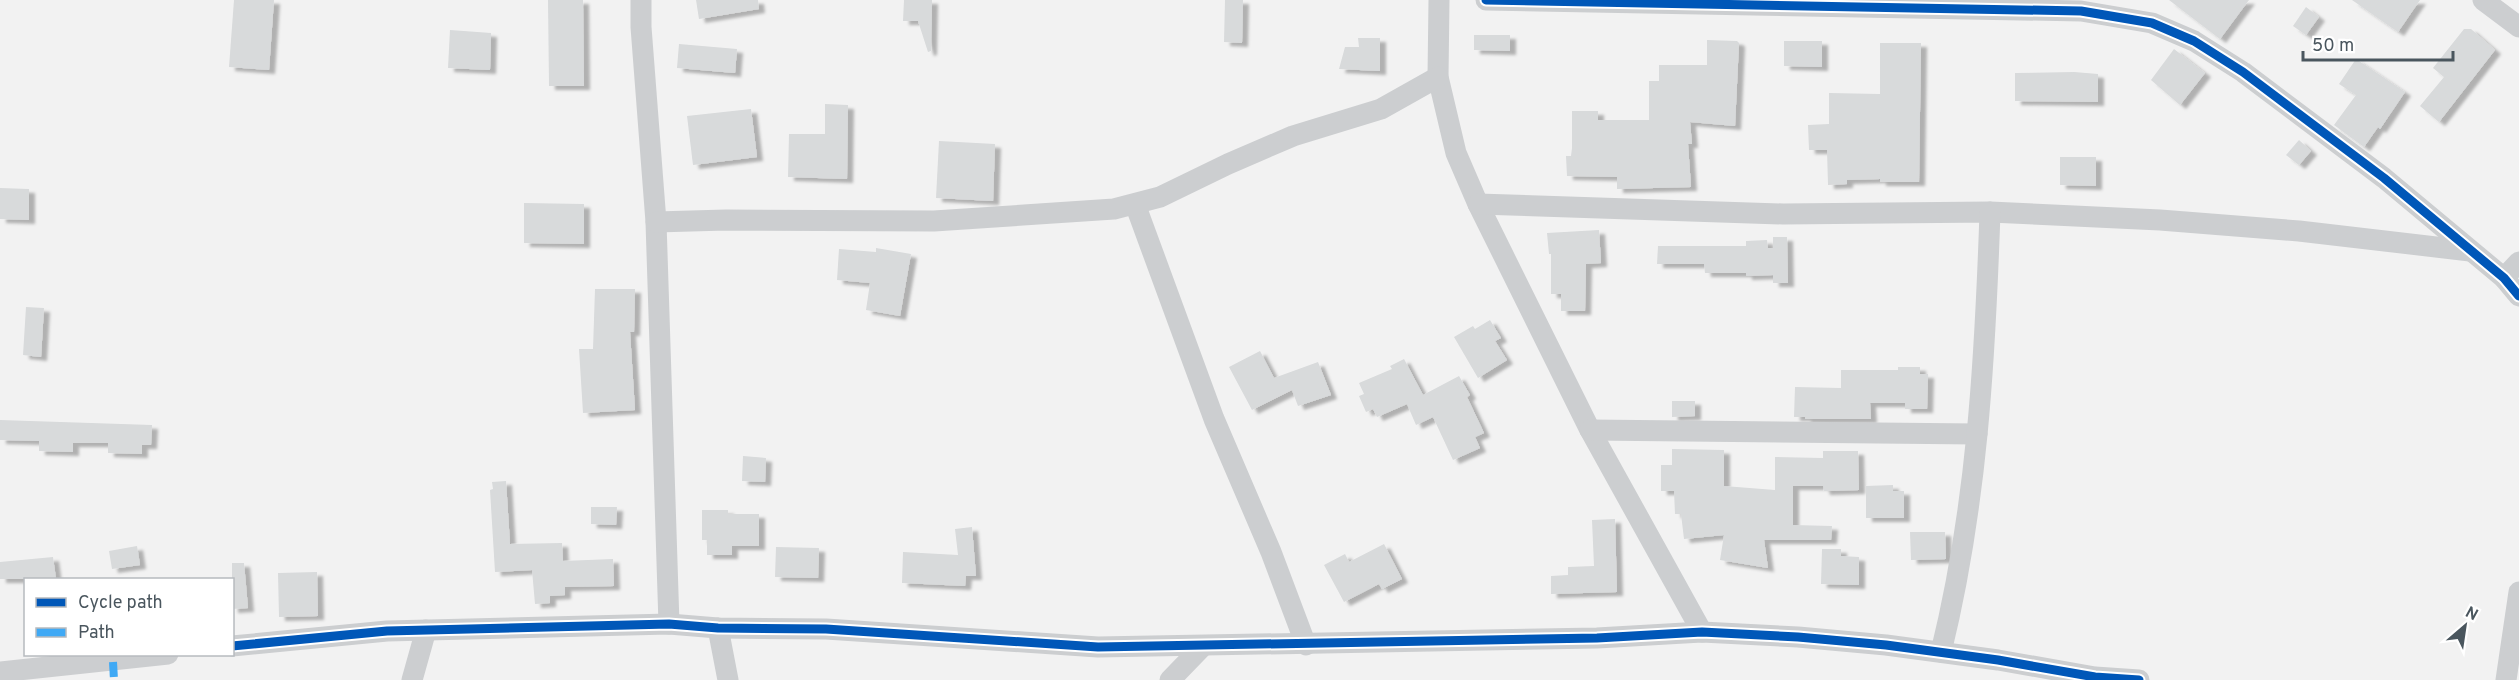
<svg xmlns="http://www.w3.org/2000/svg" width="2519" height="680" viewBox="0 0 2519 680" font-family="Overpass,sans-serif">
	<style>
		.building { fill: #d8dadb; filter: url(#shadow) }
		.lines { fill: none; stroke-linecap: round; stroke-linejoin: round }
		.minor { stroke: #ccced0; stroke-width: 21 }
		.quiet { stroke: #3fa9f5; stroke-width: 8; stroke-dasharray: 15 8; stroke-linecap: butt }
		.cycleway-casing { stroke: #fff; stroke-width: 13 }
		.cycleway { stroke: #0057b8; stroke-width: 9 }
	</style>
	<defs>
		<filter id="shadow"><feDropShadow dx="6" dy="4" stdDeviation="1.5" flood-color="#0004"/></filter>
	</defs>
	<rect width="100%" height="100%" fill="#f2f2f2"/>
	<g class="building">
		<polygon points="234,0 274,0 269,70 229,67"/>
		<polygon points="548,0 583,0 584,86 549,86"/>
		<polygon points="696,0 758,0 759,9 699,19"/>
		<polygon points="904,0 932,0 931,51 928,52 918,21 903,21"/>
		<polygon points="1225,0 1243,0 1242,43 1224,42"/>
		<polygon points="2169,0 2249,0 2220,39"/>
		<polygon points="2352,0 2420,0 2398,32"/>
		<polygon points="2306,7 2319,17 2306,35 2293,26"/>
		<polygon points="2464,29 2471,29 2495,50 2439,122 2420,106 2444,77 2433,68"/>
		<polygon points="450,30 491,33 490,70 448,68"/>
		<polygon points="1474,35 1510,35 1510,51 1474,50"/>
		<polygon points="1358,38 1380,38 1380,71 1339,69 1345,47 1359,47"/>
		<polygon points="1707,40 1737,41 1739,43 1735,126 1690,122 1692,144 1688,144 1691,187 1617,189 1617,177 1567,176 1566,156 1571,156 1572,148 1572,111 1598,111 1598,120 1649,120 1649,81 1659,81 1659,65 1707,65"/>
		<polygon points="1784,41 1822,41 1822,67 1784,66"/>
		<polygon points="1880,43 1921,43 1919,182 1880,182 1880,179 1847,180 1847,184 1828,185 1827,150 1809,150 1808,125 1829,124 1829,93 1880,94"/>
		<polygon points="679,44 737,49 735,73 677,68"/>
		<polygon points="2174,49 2205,73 2180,105 2151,80"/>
		<polygon points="2356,59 2405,92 2380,129 2378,127 2364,147 2334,125 2356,95 2339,84"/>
		<polygon points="2074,72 2098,74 2098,102 2015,101 2015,73"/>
		<polygon points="825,104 848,105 847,179 788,177 789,134 825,134"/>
		<polygon points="751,109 757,157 693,165 687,116"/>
		<polygon points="2299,140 2311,151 2299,165 2286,155"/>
		<polygon points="939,141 995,144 993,201 936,198"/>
		<polygon points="2060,157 2096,157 2096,186 2060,185"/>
		<polygon points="0,188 29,189 29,220 0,219"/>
		<polygon points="524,203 584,204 584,244 524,243"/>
		<polygon points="1599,230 1601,263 1586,264 1585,311 1561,311 1561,294 1551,294 1551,254 1549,254 1547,233"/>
		<polygon points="1773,237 1787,237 1788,283 1773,283 1773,275 1746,276 1746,273 1705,273 1704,264 1657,264 1658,246 1746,246 1746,241 1767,240 1768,248 1773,248"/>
		<polygon points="876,248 911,254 900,316 866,310 870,283 837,280 839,249 876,252"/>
		<polygon points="595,289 635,289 634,332 630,332 635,410 583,413 579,349 593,349"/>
		<polygon points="26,307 44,308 41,357 23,355"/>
		<polygon points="1490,320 1501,338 1495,341 1507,360 1478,378 1454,337 1473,326 1475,329"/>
		<polygon points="1260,351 1274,378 1318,362 1331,395 1298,406 1292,390 1252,410 1229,367"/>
		<polygon points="1404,359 1423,395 1459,376 1470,395 1467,397 1484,433 1475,437 1480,448 1453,460 1433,417 1416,425 1407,404 1377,417 1373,409 1366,412 1359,396 1364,394 1359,383 1392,369 1390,366"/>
		<polygon points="1898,367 1920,367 1920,374 1928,374 1927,409 1905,409 1905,403 1870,403 1871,419 1805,419 1805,417 1794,417 1795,387 1841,388 1841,370 1898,370"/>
		<polygon points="1672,401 1695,401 1695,416 1672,417"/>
		<polygon points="0,420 152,425 151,445 142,445 142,454 108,453 108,443 73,443 73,452 39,451 39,441 0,440"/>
		<polygon points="1672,449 1724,450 1724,486 1775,490 1775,457 1823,458 1823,451 1858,451 1859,490 1824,491 1823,486 1793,486 1793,525 1832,526 1831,540 1764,540 1768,568 1720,560 1724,535 1684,539 1681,514 1675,514 1674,491 1661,491 1661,465 1672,465"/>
		<polygon points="743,456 766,458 765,482 742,481"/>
		<polygon points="506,481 510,544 562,543 563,561 613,559 614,586 565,587 565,595 550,596 550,603 535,604 532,570 495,572 490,490 493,489 492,482"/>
		<polygon points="1893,485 1893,491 1904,491 1904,518 1866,518 1866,486"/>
		<polygon points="591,507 617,507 616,525 591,524"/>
		<polygon points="702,510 728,510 728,514 759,514 759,546 732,546 732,555 707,555 707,540 702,540"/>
		<polygon points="1615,519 1617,592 1551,594 1551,576 1568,575 1568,567 1594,566 1592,520"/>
		<polygon points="972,527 976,576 966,576 965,586 902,583 903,552 958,555 955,529"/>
		<polygon points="1910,532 1945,532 1946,559 1911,560"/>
		<polygon points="1384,544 1402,579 1382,589 1379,584 1344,602 1324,565 1345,554 1349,562"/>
		<polygon points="137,546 140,565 112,569 109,551"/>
		<polygon points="776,547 819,548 818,578 775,577"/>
		<polygon points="1822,549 1841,549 1841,556 1859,557 1859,585 1821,584"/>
		<polygon points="53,557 56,579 0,579 0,562"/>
		<polygon points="232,563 244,563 248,608 232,609"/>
		<polygon points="317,572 318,616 279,617 278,573"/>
	</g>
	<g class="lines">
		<g class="minor">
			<polyline points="641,0 641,27 656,222 669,624"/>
			<polyline points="1439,0 1438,77 1456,153 1478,204 1590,430 1702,632"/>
			<polyline points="1486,0 2081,11 2152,23 2194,41 2243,72 2384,178 2504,278 2519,296"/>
			<polyline points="2483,0 2519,27"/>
			<polyline points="1135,204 1214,419 1271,552 1306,645"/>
			<polyline points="1478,204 1783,214 1990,212 2160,220 2299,231 2470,251"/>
			<polyline points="656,222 726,220 934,221 1114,209 1160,197 1228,164 1293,136 1381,109 1438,77"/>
			<polyline points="2504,278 2519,262"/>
			<polyline points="1590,430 1977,434"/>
			<polyline points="718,628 728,680"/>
			<polyline points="232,646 387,631 669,624 718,628 826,629 1098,647 1597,638 1702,632 1798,637 1886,645 1998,660 2095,677 2139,680"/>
			<path d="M1941,652C1977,506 1985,361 1990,212"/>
			<polyline points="0,672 168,654"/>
			<polyline points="412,680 426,630"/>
			<polyline points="1170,680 1203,646"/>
			<polyline points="2506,680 2519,592"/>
		</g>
		<polyline class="quiet" points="113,662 114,680"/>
		<g class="cycleway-casing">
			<g id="cycleway">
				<polyline points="1486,0 2081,11 2152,23 2194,41 2243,72 2384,178 2504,278 2519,296"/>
				<polyline points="232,646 387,631 669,624 718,628 826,629 1098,647 1597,638 1702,632 1798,637 1886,645 1998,660 2095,677 2139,680"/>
			</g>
		</g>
		<use href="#cycleway" class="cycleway"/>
	</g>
	<rect x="24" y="578" width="210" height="78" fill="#ffffff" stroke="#b7bbbf" stroke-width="1.5"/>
	<rect x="36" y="598" width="30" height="9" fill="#0057b8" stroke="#b7bbbf" stroke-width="1.5"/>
	<text x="78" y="608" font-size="18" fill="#4a565e">Cycle path</text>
	<rect x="36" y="628" width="30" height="9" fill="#3fa9f5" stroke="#b7bbbf" stroke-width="1.5"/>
	<text x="78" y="638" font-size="18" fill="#4a565e">Path</text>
	<g transform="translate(2465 626) rotate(29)" stroke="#ffffff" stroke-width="4.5" paint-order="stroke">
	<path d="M0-4.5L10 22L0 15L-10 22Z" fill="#4a565e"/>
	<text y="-9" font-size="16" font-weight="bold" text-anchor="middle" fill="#4a565e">N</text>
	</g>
	<path d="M2303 51v9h150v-9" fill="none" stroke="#4a565e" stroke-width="3"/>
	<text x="2312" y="51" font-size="18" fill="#4a565e" stroke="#ffffff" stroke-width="4.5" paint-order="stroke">50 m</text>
</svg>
